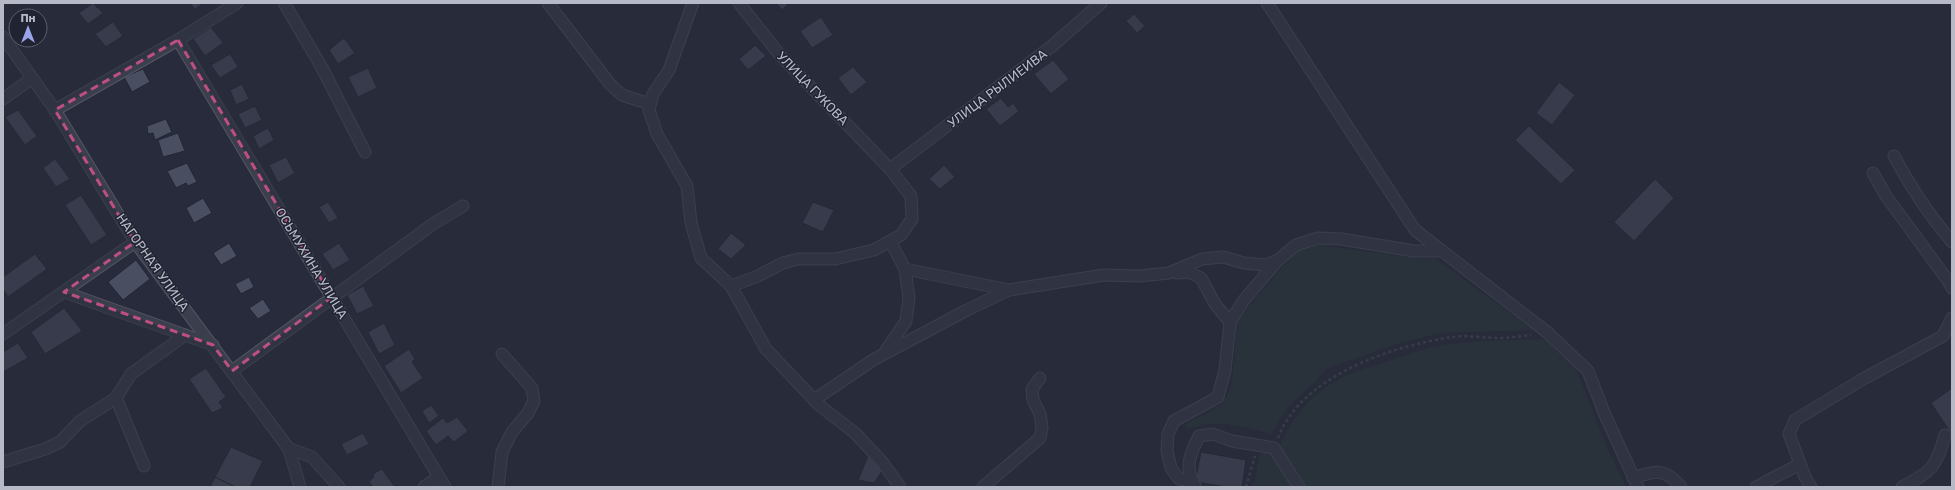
<svg xmlns="http://www.w3.org/2000/svg" width="1955" height="490" viewBox="0 0 1955 490" font-family="Rubik,sans-serif">
	<style>
		.green { fill: #2a383d }
		.building { fill: #494e60; stroke: #222533 }
		.lines { fill: none; stroke-linecap: round; stroke-linejoin: round }
		.minor-casing { stroke: #535664; stroke-width: 13 }
		.path { stroke: #475359; stroke-width: 2.5; stroke-dasharray: 3 3; stroke-linecap: butt }
		.minor { stroke: #3b3e4c; stroke-width: 11 }
		.marked { fill: none; stroke: #be5081; stroke-width: 3; stroke-dasharray: 8 5; stroke-linejoin: round }
		.labels { text-anchor: middle; stroke-width: 3; stroke-linejoin: round; paint-order: stroke }
		.street-label { font-size: 13px; fill: #b7b9c7; stroke: #202331 }
	</style>
	<rect width="100%" height="100%" fill="#282b3b"/>
	<g class="green">
		<path d="M1319,245L1417,258L1436,259L1533,330L1441,333L1399,343L1326,369L1316,381L1288,407L1271,434C1242,426 1215,417 1187,430L1185,424L1209,412L1222,403L1230,390L1234,365L1236,324L1253,301L1297,250Z"/>
		<path d="M1544,339L1574,364L1607,447L1626,487H1305L1279,448C1291,416 1315,390 1345,376C1357,370 1371,367 1383,363C1399,358 1416,351 1432,347C1468,340 1507,340 1544,339Z"/>
		<polygon points="1270,451 1295,487 1251,487 1255,480 1260,453"/>
	</g>
	<g class="building">
		<polygon points="93,3 103,13 88,24 79,13"/>
		<polygon points="190,3 204,3 195,9"/>
		<polygon points="776,3 789,3 782,10"/>
		<polygon points="1134,14 1145,26 1137,33 1126,21"/>
		<polygon points="821,17 833,35 812,48 800,31"/>
		<polygon points="113,22 123,36 106,47 95,34"/>
		<polygon points="211,27 223,43 205,56 193,39"/>
		<polygon points="344,38 355,53 338,64 329,50"/>
		<polygon points="755,45 766,56 748,70 739,59"/>
		<polygon points="230,54 238,67 220,78 211,65"/>
		<polygon points="1053,60 1069,79 1051,94 1034,74"/>
		<polygon points="853,67 867,82 851,95 838,78"/>
		<polygon points="368,68 377,88 358,97 348,77"/>
		<polygon points="143,69 150,82 132,92 124,77"/>
		<polygon points="1559,82 1575,95 1552,125 1536,113"/>
		<polygon points="242,84 249,99 236,105 230,90"/>
		<polygon points="1001,98 1008,107 1013,103 1019,111 1000,126 986,109"/>
		<polygon points="255,106 262,120 245,128 238,114"/>
		<polygon points="18,110 37,136 25,145 5,117"/>
		<polygon points="166,119 172,132 155,140 153,133 148,134 147,126"/>
		<polygon points="1529,126 1575,170 1561,184 1515,140"/>
		<polygon points="268,128 274,140 259,149 253,136"/>
		<polygon points="178,133 185,151 163,157 158,140"/>
		<polygon points="286,157 295,173 278,183 269,165"/>
		<polygon points="55,159 70,179 56,187 43,168"/>
		<polygon points="187,163 197,182 188,186 186,183 176,188 167,171"/>
		<polygon points="944,165 955,177 940,189 929,179"/>
		<polygon points="1655,179 1674,198 1634,241 1614,222"/>
		<polygon points="81,195 107,235 91,245 65,205"/>
		<polygon points="203,198 212,213 194,223 186,208"/>
		<polygon points="328,202 338,218 329,223 319,207"/>
		<polygon points="813,202 834,210 823,232 802,223"/>
		<polygon points="731,233 746,245 731,259 718,249"/>
		<polygon points="229,243 237,256 221,265 213,253"/>
		<polygon points="339,243 350,260 333,270 322,254"/>
		<polygon points="35,254 47,269 8,297 3,289 3,277"/>
		<polygon points="136,260 150,279 123,300 108,282"/>
		<polygon points="249,277 254,287 241,294 235,284"/>
		<polygon points="363,286 374,306 357,314 347,295"/>
		<polygon points="263,299 271,311 258,319 249,308"/>
		<polygon points="64,308 82,331 45,354 31,332"/>
		<polygon points="384,323 395,345 379,354 368,332"/>
		<polygon points="18,343 28,358 3,372 3,352"/>
		<polygon points="409,349 415,359 412,362 423,378 401,393 384,366"/>
		<polygon points="206,368 226,397 219,402 223,408 212,413 189,379"/>
		<polygon points="1952,388 1952,435 1931,403"/>
		<polygon points="431,405 439,416 429,423 422,411"/>
		<polygon points="457,417 468,431 454,442 448,436 436,445 426,431 443,418 447,423"/>
		<polygon points="363,433 369,444 347,455 341,444"/>
		<polygon points="231,447 263,461 250,487 235,487 215,477"/>
		<polygon points="1201,452 1246,460 1242,487 1227,487 1195,482"/>
		<polygon points="869,454 884,468 874,483 858,480"/>
		<polygon points="382,469 395,487 373,487 369,482 374,477 373,474"/>
		<polygon points="215,477 235,487 210,487"/>
	</g>
	<g class="lines">
		<g class="minor-casing">
			<g id="minor">
				<polyline points="284,3 321,66 365,152"/>
				<polyline points="548,3 610,84 622,95 650,104"/>
				<polyline points="693,3 669,70 653,94 649,110 657,134 687,186 691,223 701,258 731,286 766,349 819,405 856,434 883,463 900,487"/>
				<polyline points="1267,3 1415,230 1548,333 1588,371 1605,415 1638,487"/>
				<polyline points="3,37 55,110 135,242 289,449 300,487"/>
				<polyline points="178,40 445,487"/>
				<polyline points="3,99 31,79"/>
				<polyline points="55,110 178,40 237,3"/>
				<path d="M1894,156C1911,188 1928,214 1952,242"/>
				<polyline points="890,169 1052,46 1101,3"/>
				<polyline points="1873,173 1886,196 1946,278 1952,288"/>
				<polyline points="905,269 1009,290"/>
				<polyline points="1177,273 1189,272 1201,278 1215,304 1230,322 1225,370 1218,397 1174,421 1168,434 1167,451 1171,468 1179,479 1192,482"/>
				<polyline points="731,286 758,276 783,263 798,259 835,259 874,250 901,235 912,219 911,196 890,169 780,55 739,3"/>
				<polyline points="64,292 213,345"/>
				<polyline points="1230,322 1244,300 1278,260"/>
				<polyline points="3,334 135,242"/>
				<polyline points="885,352 906,321 909,298 905,269 890,241"/>
				<polyline points="232,371 433,224 463,206"/>
				<polyline points="116,398 144,466"/>
				<polyline points="814,400 873,360 967,310 1009,290 1104,275 1139,276 1169,273 1202,259 1223,257 1244,263 1266,265 1278,260 1296,245 1318,238 1341,239 1414,251 1442,251"/>
				<polyline points="288,448 312,457 339,487"/>
				<polyline points="3,462 45,449 60,442 80,421 116,398 131,374 185,335"/>
				<path d="M1633,478C1655,471 1665,467 1681,487"/>
				<path d="M1195,486C1184,467 1190,454 1199,436L1213,434L1232,441L1274,448L1299,487"/>
				<polyline points="424,487 439,477"/>
				<polyline points="498,487 502,452 512,432 528,413 534,401 532,388 502,354"/>
				<polyline points="983,487 1040,438 1042,428 1040,414 1033,400 1032,389 1040,378"/>
				<polyline points="1756,487 1800,464"/>
				<polyline points="1811,487 1805,477 1789,434 1795,420 1863,379 1943,336 1952,318"/>
				<path d="M1902,487C1932,471 1936,468 1945,435"/>
			</g>
		</g>
		<g class="path">
			<path d="M1278,438C1301,376 1392,346 1452,337C1468,335 1485,338 1501,338C1511,338 1521,336 1531,335"/>
			<polyline points="1246,487 1255,456"/>
		</g>
		<use href="#minor" class="minor"/>
	</g>
	<path d="M0 0H1955V490H0ZM178,40L332,297L232,371L213,345L64,292L135,242L55,110Z" fill="#282b3b" fill-opacity=".55" fill-rule="evenodd"/>
	<path class="marked" d="M178,40L332,297L232,371L213,345L64,292L135,242L55,110Z"/>
	<g class="labels">
		<g class="street-label">
			<text transform="translate(813 88) rotate(46)" y="5">УЛИЦА ГУКОВА</text>
			<text transform="translate(997 88) rotate(-37)" y="5">УЛИЦА РЫЛИЕИВА</text>
			<text transform="translate(153 262) rotate(55)" y="5">НАГОРНАЯ УЛИЦА</text>
			<text transform="translate(312 263) rotate(59)" y="5">ОСЬМУХИНА УЛИЦА</text>
		</g>
	</g>
	<rect width="1955" height="490" fill="none" stroke="#b7b9c7" stroke-width="8"/>
	<g transform="translate(28 28)"><circle r="19" fill="#202331" stroke="#5c5f6d"/>
	<path d="M0-3L7 15L0 10L-7 15Z" fill="#98a5ea"/>
	<text y="-6" font-size="11" font-weight="bold" text-anchor="middle" fill="#b7b9c7">Пн</text>
	</g>
</svg>
